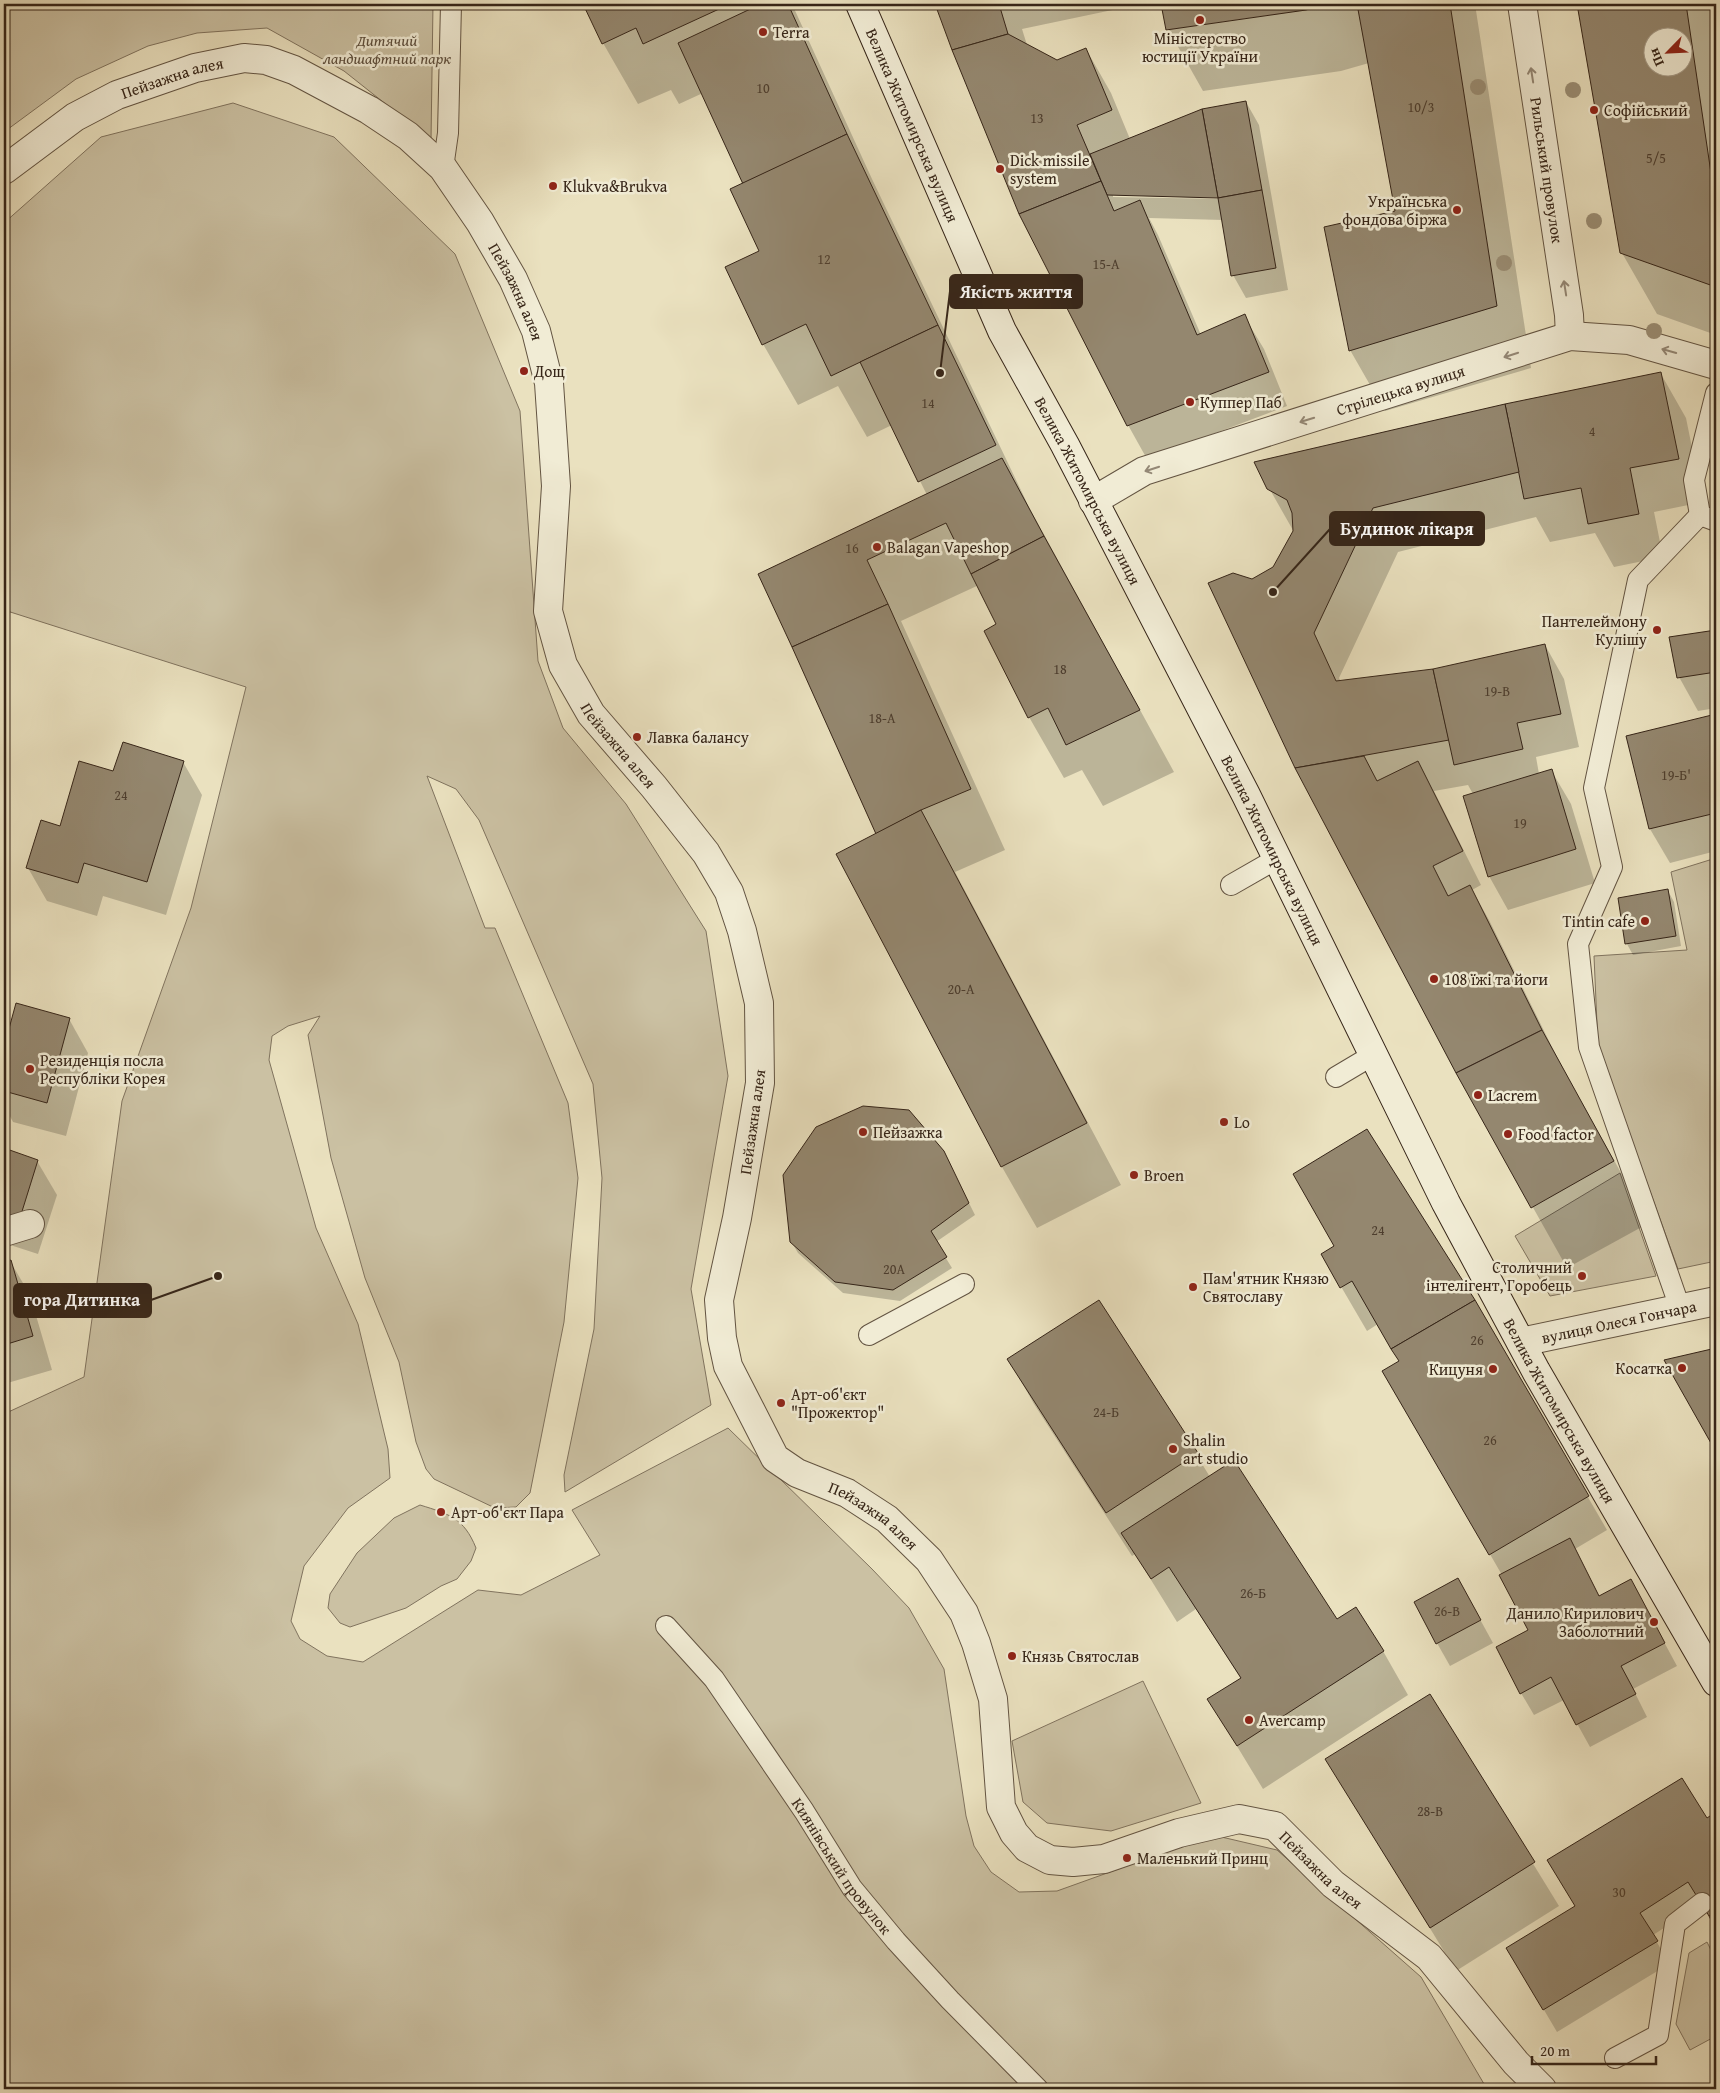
<svg xmlns="http://www.w3.org/2000/svg" width="1720" height="2093" viewBox="0 0 1720 2093" font-family="'Gentium Book Plus',serif">
	<style>
		.green { fill: #cbc1a3; stroke: #80735e }
		.shadow { fill: #0003; fill-rule: evenodd }
		.building { fill: #94876f; stroke: #362518; fill-rule: evenodd }
		.lines { fill: none; stroke-linecap: round; stroke-linejoin: round }
		.service-casing { stroke: #635442; stroke-width: 22 }
		.pedestrian-casing { stroke: #635442; stroke-width: 30 }
		.minor-casing { stroke: #635442; stroke-width: 30 }
		.secondary-casing { stroke: #362518; stroke-width: 30 }
		.service { stroke: #f1ecd5; stroke-width: 20 }
		.pedestrian { stroke: #f1ecd5; stroke-width: 28 }
		.minor { stroke: #f1ecd5; stroke-width: 28 }
		.secondary { stroke: #f1ecd5; stroke-width: 28 }
		.tree { fill: #9b8f76 }
		.oneway { stroke: #948876 }
		.poi-dot { fill: #8f2418; stroke: #f1ecd5; stroke-width: 2 }
		.labels { text-anchor: middle; stroke-width: 5; stroke-linejoin: round; paint-order: stroke }
		.number-label { font-size: 14px; fill: #4e3e2e }
		.poi-label { font-size: 16px; fill: #362518; stroke: #f1ecd5; text-anchor: start }
		.park-label { font-size: 16px; font-style: italic; fill: #5b4c3b; stroke: #f1ecd5 }
		.street-label { font-size: 16px; fill: #362518; stroke: #f1ecd5 }
		.leader { fill: none; stroke: #362518; stroke-width: 2 }
		.callout-dot { fill: #362518; stroke: #f1ecd5; stroke-width: 2 }
		.callout { fill: #362518; stroke: #362518; stroke-width: 2 }
		.callout-label { font-size: 18px; text-anchor: middle; font-weight: bold; fill: #fff }
	</style>
	<rect width="100%" height="100%" fill="#eae1bf"/>
	<filter id="stains"><feTurbulence type="fractalNoise" baseFrequency=".004" numOctaves="4"/><feColorMatrix values="0 0 0 0 .2 0 0 0 0 .09 0 0 0 0 .02 0 0 0 .5 -.17"/></filter>
	<radialGradient id="worn" r=".72"><stop offset=".6" stop-color="#630" stop-opacity="0"/><stop offset="1" stop-color="#630" stop-opacity=".3"/></radialGradient>
	<g class="green">
		<polygon points="4,4 433,4 431,140 344,71 267,28 197,33 148,46 76,79 4,132"/>
		<polygon points="233,103 334,137 455,254 520,411 538,661 563,728 626,804 706,931 728,1076 691,1289 711,1405 565,1492 564,1475 594,1329 602,1178 593,1084 479,820 456,789 427,776 485,928 495,928 568,1103 578,1178 564,1322 530,1493 516,1507 495,1508 434,1479 426,1469 416,1442 399,1362 365,1278 331,1158 308,1035 320,1016 288,1026 272,1036 269,1060 316,1228 358,1324 388,1449 390,1478 348,1508 304,1566 291,1621 300,1639 327,1656 363,1662 478,1590 521,1595 600,1555 572,1510 728,1428 872,1569 909,1608 944,1669 966,1816 974,1846 991,1872 1019,1892 1057,1891 1213,1835 1277,1850 1421,1977 1487,2089 4,2089 4,1414 84,1377 122,1101 191,908 246,687 4,610 4,223 101,137"/>
		<polygon points="1716,858 1716,1261 1678,1269 1598,1047 1594,956 1687,950 1671,872"/>
		<polygon points="1620,1173 1656,1276 1550,1296 1515,1236"/>
		<path d="M420,1505C449,1514 464,1518 476,1548L471,1561L457,1579L441,1586L406,1608L350,1627L340,1623L328,1608L330,1594L357,1553L394,1518Z"/>
		<polygon points="1143,1681 1201,1803 1111,1831 1047,1823 1023,1802 1012,1741"/>
		<polygon points="1707,1942 1716,1960 1716,2036 1690,2050 1676,2024 1689,1953"/>
	</g>
	<g class="shadow">
		<polygon points="584,4 792,4 872,179 1029,507 1174,772 1103,806 1082,770 1064,778 1029,717 998,625 979,585 901,621 1005,850 955,872 1121,1185 1037,1228 1002,1167 838,855 878,834 760,575 927,495 892,425 867,437 838,386 798,405 763,344 761,252 745,184 703,93 679,104 671,90 638,104 603,43"/>
		<path d="M936,4H1141L1022,29L1027,45L1057,61L1086,49L1111,93L1130,139L1246,102L1259,125L1288,290L1246,298L1233,275L1223,220L1149,218L1158,235L1201,335L1244,316L1264,349L1287,406L1147,459L1128,425L953,49ZM1113,194L1224,197V199L1113,197Z"/>
		<polygon points="1163,4 1475,4 1531,368 1385,411 1350,350 1396,212 1369,63 1341,71 1203,91 1168,29"/>
		<path d="M1578,4H1712L1716,36V335L1657,314L1622,253ZM1652,38H1682V68H1652Z"/>
		<polygon points="1661,374 1686,418 1703,502 1654,512 1663,557 1614,567 1595,533 1550,542 1536,517 1398,552 1339,678 1341,682 1433,670 1545,645 1564,679 1579,747 1536,757 1539,774 1551,770 1571,804 1595,883 1508,910 1489,876 1473,794 1468,785 1434,791 1481,885 1472,890 1489,920 1561,1065 1649,1223 1567,1268 1457,1072 1296,767 1252,581 1274,568 1294,532 1269,488"/>
		<polygon points="1716,631 1716,708 1698,711 1679,677 1671,638"/>
		<polygon points="1716,715 1716,851 1670,863 1650,829 1627,737"/>
		<polygon points="183,762 202,795 166,915 103,896 97,916 47,901 28,868 114,773"/>
		<polygon points="1668,891 1674,902 1681,946 1633,955 1627,944"/>
		<polygon points="17,1005 69,1019 88,1053 66,1136 13,1122 4,1105 4,1052"/>
		<polygon points="4,1149 37,1161 57,1195 38,1254 4,1243"/>
		<polygon points="943,1151 975,1215 936,1242 952,1268 900,1301 843,1293 798,1253 791,1241"/>
		<polygon points="1322,1254 1474,1301 1607,1530 1575,1549 1600,1597 1631,1581 1677,1666 1633,1689 1647,1717 1590,1747 1564,1700 1534,1715 1521,1693 1530,1631 1502,1575 1384,1371 1400,1362 1378,1324 1367,1331"/>
		<polygon points="10,1261 30,1295 52,1370 4,1384 4,1263"/>
		<polygon points="1716,1349 1716,1449 1666,1361"/>
		<polygon points="1009,1360 1196,1454 1210,1477 1337,1621 1383,1651 1408,1695 1263,1789 1209,1700 1241,1679 1196,1609 1177,1622 1135,1554 1132,1556 1034,1404"/>
		<polygon points="1471,1603 1493,1643 1450,1666 1437,1643"/>
		<polygon points="1430,1696 1559,1906 1456,1971 1327,1759"/>
		<polygon points="1716,1813 1716,1927 1702,1904 1653,1935 1669,1964 1557,2032 1521,1971 1576,1907"/>
	</g>
	<g class="building">
		<polygon points="583,4 730,4 643,44 636,28 602,44"/>
		<polygon points="761,4 788,4 847,134 743,184 678,43"/>
		<polygon points="935,4 999,4 1008,34 952,50"/>
		<polygon points="1161,4 1328,4 1306,10 1166,30"/>
		<polygon points="1357,4 1450,4 1497,306 1349,351 1324,227 1395,211"/>
		<path d="M1577,4H1686L1716,207V287L1620,253ZM1652,38H1682V68H1652Z"/>
		<polygon points="1008,34 1057,60 1086,48 1112,110 1077,125 1101,181 1019,214 952,50"/>
		<polygon points="1246,101 1262,190 1218,198 1202,109"/>
		<polygon points="1202,109 1218,198 1107,195 1090,154"/>
		<polygon points="847,134 938,325 831,376 806,324 762,345 725,267 759,251 730,189"/>
		<polygon points="1101,181 1114,211 1140,200 1197,335 1245,314 1269,372 1127,426 1019,214"/>
		<polygon points="1262,190 1276,268 1231,276 1218,198"/>
		<polygon points="938,325 996,445 918,482 860,362"/>
		<polygon points="1661,372 1679,459 1630,468 1639,514 1588,524 1581,488 1524,499 1505,404"/>
		<polygon points="1505,404 1519,472 1373,508 1314,633 1336,681 1433,669 1449,740 1295,768 1208,583 1233,573 1252,579 1273,567 1293,531 1292,513 1287,500 1267,489 1254,462"/>
		<polygon points="1002,458 1044,536 971,574 946,523 867,560 888,604 792,647 758,574"/>
		<polygon points="1044,536 1140,710 1066,745 1048,708 1028,718 984,631 996,624 971,574"/>
		<polygon points="888,604 971,789 921,810 876,834 792,647"/>
		<polygon points="1716,630 1716,672 1677,678 1669,637"/>
		<polygon points="1545,644 1561,714 1517,723 1523,749 1454,765 1433,669"/>
		<polygon points="1716,714 1716,813 1649,829 1626,736"/>
		<polygon points="123,742 184,761 147,882 84,863 78,883 26,868 41,820 60,826 79,761 113,771"/>
		<polygon points="1364,756 1377,781 1418,761 1463,851 1433,866 1448,896 1470,885 1542,1030 1456,1073 1295,768"/>
		<polygon points="1552,769 1576,849 1488,877 1463,796"/>
		<polygon points="921,810 1087,1123 1001,1167 836,854"/>
		<polygon points="1668,889 1676,936 1625,944 1618,898"/>
		<polygon points="16,1003 70,1018 47,1103 4,1091 4,1047"/>
		<polygon points="1542,1030 1614,1161 1531,1208 1456,1073"/>
		<polygon points="863,1106 909,1110 944,1151 969,1203 931,1231 947,1257 893,1290 835,1282 790,1242 783,1175 816,1127"/>
		<polygon points="1367,1129 1475,1300 1391,1349 1352,1281 1340,1288 1321,1254 1334,1246 1293,1174"/>
		<polygon points="4,1148 38,1160 19,1221 4,1216"/>
		<polygon points="11,1260 33,1336 4,1345 4,1262"/>
		<polygon points="1099,1300 1198,1453 1106,1513 1007,1359"/>
		<polygon points="1475,1300 1589,1496 1489,1555 1382,1371 1399,1361 1391,1349"/>
		<polygon points="1716,1348 1716,1452 1664,1360"/>
		<polygon points="1234,1460 1337,1619 1356,1607 1384,1651 1237,1746 1207,1699 1241,1678 1169,1567 1151,1579 1121,1533"/>
		<polygon points="1570,1538 1599,1596 1631,1579 1665,1643 1621,1666 1636,1694 1576,1725 1551,1677 1520,1694 1496,1647 1528,1630 1499,1575"/>
		<polygon points="1458,1578 1481,1620 1436,1644 1414,1602"/>
		<polygon points="1430,1694 1535,1862 1430,1928 1325,1759"/>
		<polygon points="1682,1778 1707,1818 1716,1812 1716,1912 1709,1916 1688,1882 1640,1913 1658,1941 1543,2010 1506,1948 1575,1906 1547,1860"/>
		<polygon points="1716,1912 1716,1930 1709,1916"/>
	</g>
	<g class="lines">
		<g class="service-casing">
			<g id="service">
				<polyline points="443,168 448,133 451,4"/>
				<polyline points="1716,393 1694,480 1700,515 1716,521"/>
				<polyline points="1231,885 1278,858"/>
				<polyline points="1336,1077 1373,1055"/>
				<polyline points="1680,1308 1589,1047 1578,944 1612,867 1594,788 1638,580 1700,515"/>
				<polyline points="869,1335 964,1284"/>
				<path id="s1" d="M666,1626L714,1679L804,1811L852,1888L896,1941L950,2000L1038,2089"/>
				<polyline points="1615,2058 1658,2035 1675,1924 1702,1903"/>
			</g>
		</g>
		<g class="pedestrian-casing">
			<g id="pedestrian">
				<path id="s2" d="M4,170L75,117L117,95L195,68L244,58L266,60L294,70L369,110L408,136L443,168L480,222L513,279L536,331L549,383L556,486L548,611L563,665L591,714L654,787L706,853L729,892L742,931L759,1003L760,1083L737,1218L719,1300L722,1338L728,1366L775,1458L797,1473L847,1493L887,1519L929,1560L964,1613L976,1643L993,1699L1001,1807L1014,1833L1027,1848L1050,1860L1073,1862L1104,1859L1179,1833L1239,1819L1275,1826L1333,1884L1429,1957L1516,2063L1542,2089"/>
			</g>
		</g>
		<g class="minor-casing">
			<g id="minor">
				<path id="s3" d="M1522,4L1569,315L1570,336"/>
				<path id="s4" d="M1093,501L1144,471L1570,336L1629,340L1716,365"/>
				<polyline points="4,1232 30,1224"/>
				<path id="s5" d="M1521,1342L1716,1301"/>
			</g>
		</g>
		<g class="secondary-casing">
			<g id="secondary">
				<path id="s6" d="M860,4L1002,331L1065,445L1246,795L1446,1203L1536,1371L1716,1682"/>
			</g>
		</g>
		<use href="#service" class="service"/>
		<use href="#pedestrian" class="pedestrian"/>
		<use href="#minor" class="minor"/>
		<use href="#secondary" class="secondary"/>
	</g>
	<g class="tree">
		<circle cx="1478" cy="87" r="8"/>
		<circle cx="1573" cy="90" r="8"/>
		<circle cx="1594" cy="221" r="8"/>
		<circle cx="1504" cy="263" r="8"/>
		<circle cx="1654" cy="331" r="8"/>
	</g>
	<defs><path id="oneway-shaft" d="M-6 0H5M1.5-3L5.5 0L1.5 3" fill="none" stroke-width="1.6" stroke-linecap="round" stroke-linejoin="round" transform="scale(1.25)"/></defs>
	<g class="oneway">
		<use href="#oneway-shaft" transform="translate(1532 75) rotate(-99)"/>
		<use href="#oneway-shaft" transform="translate(1565 288) rotate(-99)"/>
		<use href="#oneway-shaft" transform="translate(1669 351) rotate(-164)"/>
		<use href="#oneway-shaft" transform="translate(1511 355) rotate(162)"/>
		<use href="#oneway-shaft" transform="translate(1307 420) rotate(163)"/>
		<use href="#oneway-shaft" transform="translate(1152 469) rotate(162)"/>
	</g>
	<g class="poi-dot">
		<circle cx="1200" cy="20" r="5"/>
		<circle cx="763" cy="32" r="5"/>
		<circle cx="1594" cy="110" r="5"/>
		<circle cx="1000" cy="169" r="5"/>
		<circle cx="553" cy="186" r="5"/>
		<circle cx="1457" cy="210" r="5"/>
		<circle cx="524" cy="371" r="5"/>
		<circle cx="1190" cy="402" r="5"/>
		<circle cx="877" cy="547" r="5"/>
		<circle cx="1657" cy="630" r="5"/>
		<circle cx="637" cy="737" r="5"/>
		<circle cx="1645" cy="921" r="5"/>
		<circle cx="1434" cy="979" r="5"/>
		<circle cx="30" cy="1069" r="5"/>
		<circle cx="1478" cy="1095" r="5"/>
		<circle cx="1224" cy="1122" r="5"/>
		<circle cx="863" cy="1132" r="5"/>
		<circle cx="1508" cy="1134" r="5"/>
		<circle cx="1134" cy="1175" r="5"/>
		<circle cx="1582" cy="1276" r="5"/>
		<circle cx="1193" cy="1287" r="5"/>
		<circle cx="1682" cy="1368" r="5"/>
		<circle cx="1493" cy="1369" r="5"/>
		<circle cx="781" cy="1403" r="5"/>
		<circle cx="1173" cy="1449" r="5"/>
		<circle cx="441" cy="1512" r="5"/>
		<circle cx="1654" cy="1622" r="5"/>
		<circle cx="1012" cy="1656" r="5"/>
		<circle cx="1249" cy="1720" r="5"/>
		<circle cx="1127" cy="1858" r="5"/>
	</g>
	<g class="labels">
		<g class="number-label">
			<text x="763" y="93">10</text>
			<text x="1421" y="112">10/3</text>
			<text x="1037" y="123">13</text>
			<text x="1656" y="163">5/5</text>
			<text x="824" y="264">12</text>
			<text x="1106" y="269">15-А</text>
			<text x="928" y="408">14</text>
			<text x="1592" y="436">4</text>
			<text x="852" y="553">16</text>
			<text x="1060" y="674">18</text>
			<text x="1497" y="696">19-В</text>
			<text x="882" y="723">18-А</text>
			<text x="1676" y="780">19-Б'</text>
			<text x="121" y="800">24</text>
			<text x="1520" y="828">19</text>
			<text x="961" y="994">20-А</text>
			<text x="1378" y="1235">24</text>
			<text x="894" y="1274">20А</text>
			<text x="1477" y="1345">26</text>
			<text x="1106" y="1417">24-Б</text>
			<text x="1490" y="1445">26</text>
			<text x="1253" y="1598">26-Б</text>
			<text x="1447" y="1616">26-В</text>
			<text x="1430" y="1816">28-В</text>
			<text x="1619" y="1897">30</text>
		</g>
		<g class="poi-label">
			<text x="773" y="38">Terra</text>
			<text x="1200" y="44" text-anchor="middle">Міністерство<tspan x="1200" dy="18">юстиції України</tspan></text>
			<text x="1604" y="116">Софійський</text>
			<text x="1010" y="166">Dick missile<tspan x="1010" dy="18">system</tspan></text>
			<text x="563" y="192">Klukva&amp;Brukva</text>
			<text x="1447" y="207" text-anchor="end">Українська<tspan x="1447" dy="18">фондова біржа</tspan></text>
			<text x="534" y="377">Дощ</text>
			<text x="1200" y="408">Куппер Паб</text>
			<text x="887" y="553">Balagan Vapeshop</text>
			<text x="1647" y="627" text-anchor="end">Пантелеймону<tspan x="1647" dy="18">Кулішу</tspan></text>
			<text x="647" y="743">Лавка балансу</text>
			<text x="1635" y="927" text-anchor="end">Tintin cafe</text>
			<text x="1444" y="985">108 їжі та йоги</text>
			<text x="40" y="1066">Резиденція посла<tspan x="40" dy="18">Республіки Корея</tspan></text>
			<text x="1488" y="1101">Lacrem</text>
			<text x="1234" y="1128">Lo</text>
			<text x="873" y="1138">Пейзажка</text>
			<text x="1518" y="1140">Food factor</text>
			<text x="1144" y="1181">Broen</text>
			<text x="1572" y="1273" text-anchor="end">Столичний<tspan x="1572" dy="18">інтелігент, Горобець</tspan></text>
			<text x="1203" y="1284">Пам'ятник Князю<tspan x="1203" dy="18">Святославу</tspan></text>
			<text x="1672" y="1374" text-anchor="end">Косатка</text>
			<text x="1483" y="1375" text-anchor="end">Кицуня</text>
			<text x="791" y="1400">Арт-об'єкт<tspan x="791" dy="18">"Прожектор"</tspan></text>
			<text x="1183" y="1446">Shalin<tspan x="1183" dy="18">art studio</tspan></text>
			<text x="451" y="1518">Арт-об'єкт Пара</text>
			<text x="1644" y="1619" text-anchor="end">Данило Кирилович<tspan x="1644" dy="18">Заболотний</tspan></text>
			<text x="1022" y="1662">Князь Святослав</text>
			<text x="1259" y="1726">Avercamp</text>
			<text x="1137" y="1864">Маленький Принц</text>
		</g>
		<g class="park-label">
			<text x="387" y="46">Дитячий<tspan x="387" dy="18">ландшафтний парк</tspan></text>
		</g>
		<g class="street-label">
			<text dy="6" stroke="none"><textPath href="#s2" startOffset="194">Пейзажна алея</textPath></text>
			<text dy="6" stroke="none"><textPath href="#s6" startOffset="132">Велика Житомирська вулиця</textPath></text>
			<text dy="6" stroke="none"><textPath href="#s3" startOffset="168">Рильський провулок</textPath></text>
			<text dy="6" stroke="none"><textPath href="#s2" startOffset="644">Пейзажна алея</textPath></text>
			<text dy="6" stroke="none"><textPath href="#s4" startOffset="328">Стрілецька вулиця</textPath></text>
			<text dy="6" stroke="none"><textPath href="#s6" startOffset="538">Велика Житомирська вулиця</textPath></text>
			<text dy="6" stroke="none"><textPath href="#s2" startOffset="1124">Пейзажна алея</textPath></text>
			<text dy="6" stroke="none"><textPath href="#s6" startOffset="942">Велика Житомирська вулиця</textPath></text>
			<text transform="translate(752 1122) rotate(-82)" y="6">Пейзажна алея</text>
			<text dy="6" stroke="none"><textPath href="#s5" startOffset="100">вулиця Олеся Гончара</textPath></text>
			<text dy="6" stroke="none"><textPath href="#s6" startOffset="1572">Велика Житомирська вулиця</textPath></text>
			<text dy="6" stroke="none"><textPath href="#s2" startOffset="2009">Пейзажна алея</textPath></text>
			<text dy="6" stroke="none"><textPath href="#s1" startOffset="298">Киянівський провулок</textPath></text>
			<text dy="6" stroke="none"><textPath href="#s2" startOffset="2714">Пейзажна алея</textPath></text>
		</g>
	</g>
	<path class="leader" d="M940 373L950 291M1273 592L1330 529M218 1276L151 1300"/>
	<g class="callout-dot">
		<circle cx="940" cy="373" r="5"/>
		<circle cx="1273" cy="592" r="5"/>
		<circle cx="218" cy="1276" r="5"/>
	</g>
	<g class="callout">
		<rect x="950" y="275" width="132" height="33" rx="5"/>
		<rect x="1330" y="512" width="154" height="33" rx="5"/>
		<rect x="14" y="1284" width="137" height="33" rx="5"/>
	</g>
	<g class="callout-label">
		<text x="1016" y="298">Якість життя</text>
		<text x="1407" y="535">Будинок лікаря</text>
		<text x="82" y="1306">гора Дитинка</text>
	</g>
	<rect width="1720" height="2093" fill="none" stroke="#eae1bf" stroke-width="20"/>
	<rect x="5" y="5" width="1710" height="2083" fill="none" stroke="#362518" stroke-width="2.5"/>
	<rect x="10" y="10" width="1700" height="2073" fill="none" stroke="#362518"/>
	<g transform="translate(1668 52) rotate(246)"><circle r="24" fill="#f1ecd5" stroke="#a69c89"/>
	<path d="M0-4L9 19L0 12L-9 19Z" fill="#8f2418"/>
	<text y="-8" font-size="14" font-weight="bold" text-anchor="middle" fill="#362518">Пн</text>
	</g>
	<path d="M1532 2056v8h124v-8" fill="none" stroke="#362518" stroke-width="2.5"/>
	<text x="1540" y="2056" font-size="15" fill="#362518" stroke="#f1ecd5" stroke-width="4" paint-order="stroke">20 m</text>
	<rect width="100%" height="100%" filter="url(#stains)"/>
	<rect width="100%" height="100%" fill="url(#worn)"/>
</svg>
